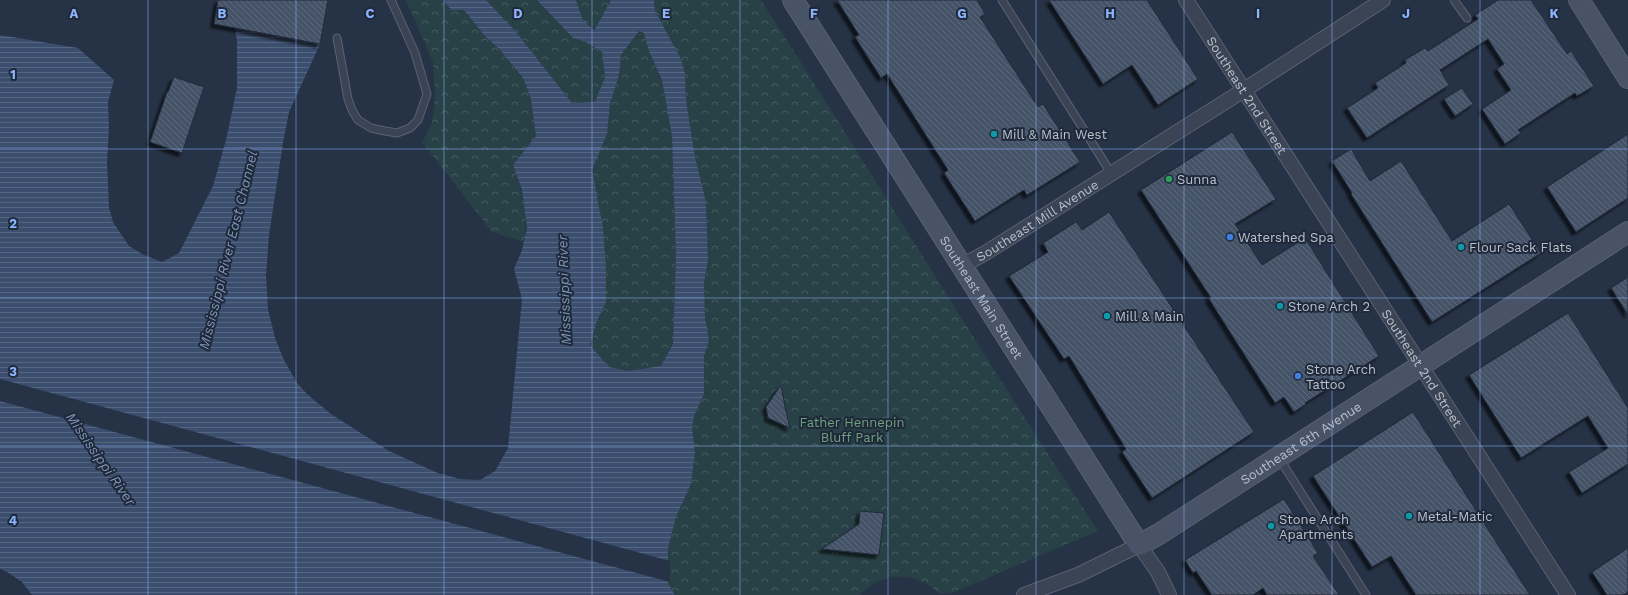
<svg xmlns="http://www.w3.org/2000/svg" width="1628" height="595" viewBox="0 0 1628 595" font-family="'Work Sans',sans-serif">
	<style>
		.park { fill: url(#park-crowns) }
		.water { fill: url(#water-rules); fill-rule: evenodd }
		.pier { fill: #263245 }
		.building { fill: url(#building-back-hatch); stroke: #212b3c; filter: url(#shadow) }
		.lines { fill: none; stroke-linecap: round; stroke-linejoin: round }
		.lane-casing { stroke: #596272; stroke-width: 9 }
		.street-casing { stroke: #596272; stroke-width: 16 }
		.secondary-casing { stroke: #596272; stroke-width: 22 }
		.lane { stroke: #3b4454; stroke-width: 7 }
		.street { stroke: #3b4454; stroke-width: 14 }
		.secondary { stroke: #485367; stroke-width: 20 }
		.grid { fill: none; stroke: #8db5fd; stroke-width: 1; stroke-opacity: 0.55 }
		.culture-dot { fill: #0f9aa8; stroke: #1f293a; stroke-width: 1.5 }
		.leisure-dot { fill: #2e9e5b; stroke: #1f293a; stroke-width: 1.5 }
		.shop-dot { fill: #3f7fe0; stroke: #1f293a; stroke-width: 1.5 }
		.labels { text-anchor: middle; stroke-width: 4; stroke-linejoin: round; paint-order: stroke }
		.street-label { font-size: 13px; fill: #b8c0ce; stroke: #1f293a }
		.poi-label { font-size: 13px; fill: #b8c0ce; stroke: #1f293a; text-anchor: start }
		.park-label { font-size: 13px; fill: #6ea07b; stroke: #1f293a }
		.water-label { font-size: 14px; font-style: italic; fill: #7e94b6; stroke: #1f293a }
		.grid-label { font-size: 13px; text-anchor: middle; font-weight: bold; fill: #8db5fd; stroke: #1f293a; stroke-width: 4; stroke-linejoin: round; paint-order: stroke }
	</style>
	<defs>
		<pattern id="park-crowns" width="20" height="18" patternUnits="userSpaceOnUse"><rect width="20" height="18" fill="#284146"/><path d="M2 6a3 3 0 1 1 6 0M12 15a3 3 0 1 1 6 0" fill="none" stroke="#455b60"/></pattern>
		<pattern id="water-rules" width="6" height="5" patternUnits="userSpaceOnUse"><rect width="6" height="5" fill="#3b4e6e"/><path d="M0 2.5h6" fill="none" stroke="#556682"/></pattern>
		<pattern id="building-back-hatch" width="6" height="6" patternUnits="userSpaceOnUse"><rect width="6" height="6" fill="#455267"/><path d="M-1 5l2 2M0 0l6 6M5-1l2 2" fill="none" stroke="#5e697c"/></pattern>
		<filter id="shadow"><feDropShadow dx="-3.5" dy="3.5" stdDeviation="1" flood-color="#0009"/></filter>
	</defs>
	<rect width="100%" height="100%" fill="#263245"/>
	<g class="park">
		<path d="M406,0H444L451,10H464L484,35L501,51L523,78L531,99L536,136L513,165C522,190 529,216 524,242L492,232L422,142L432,124L435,96L433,62Z"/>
		<polygon points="486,0 537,0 573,38 586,42 602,52 605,77 595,102 572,103 517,33"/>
		<polygon points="576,0 611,0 594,31 582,18"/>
		<path d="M654,0H761C874,176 983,356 1098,531L952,593L940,594C935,590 930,586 925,583C902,571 876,576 860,595H675L668,583V549L676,517L691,484L695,453L692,427L694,416L704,394V356L709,340L705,318L704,283L708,260L706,202L695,157L686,100L685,73L655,11Z"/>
		<polygon points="639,31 644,33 649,51 662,80 672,136 676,256 673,344 661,366 628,371 609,367 590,345 597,321 606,302 596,197 592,170 607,134 610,104 619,75 621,55"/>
	</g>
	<path class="water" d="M444,0H486L517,33L572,103L595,102L605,77L602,52L586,42L573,38L537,0H576L582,18L594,31L611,0H654L655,11L680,57L685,73L686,100L695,157L706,202L708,260L704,283L705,318L709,340L704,356V394L694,416L692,427L695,453L691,484L676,517L668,549V583L675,595H32C23,583 14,575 0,569V35L78,48L114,80L108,102L109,128L107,163L109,207L113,222L129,246L144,255L162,262L179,253L213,186L226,140L237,88V41L235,28L320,44L289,112L283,143L269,235L266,275L268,309L275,338L284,360L297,383L308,395L331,414L389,451L438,473L460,479L480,480L495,471L508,448L522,299L514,269L522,250L527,228L522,190L513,165L536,136L531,99L523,78L501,51L484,35L464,10H451ZM639,31L644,33L649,51L662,80L672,136L676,256L673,344L661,366L628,371L609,367L590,345L597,321L606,302V268L603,228L592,170L607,134L610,104L619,75L621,55Z"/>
	<g class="pier">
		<polygon points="0,379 670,561 670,582 0,401"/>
		<polygon points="0,569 7,572 22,582 32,595 29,595 20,583 0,572"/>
	</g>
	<g class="building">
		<polygon points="218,0 328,0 320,44 214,24"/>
		<polygon points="837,0 977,0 985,14 980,17 1038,107 1043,104 1080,162 1027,195 1024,190 975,221 944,173 948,170 887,74 881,78 855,37 859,35"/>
		<polygon points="1049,0 1147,0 1198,79 1158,105 1132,65 1103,84"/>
		<polygon points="1498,0 1531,0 1567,54 1571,51 1594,86 1577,96 1575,93 1518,130 1521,133 1505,144 1482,109 1511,90 1497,69 1504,64 1488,39 1440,70 1449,85 1367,138 1347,108 1378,88 1375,83 1406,63 1405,60 1425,48 1428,51 1478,19 1475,15"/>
		<polygon points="174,77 204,87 182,153 150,142 167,92 168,92"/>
		<polygon points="1462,88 1473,104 1455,116 1444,99"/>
		<polygon points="1232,132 1276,199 1235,224 1262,265 1305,238 1379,356 1305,403 1306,404 1294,412 1284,397 1275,403 1209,299 1211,298 1141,190"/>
		<polygon points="1628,134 1628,198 1576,232 1547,187"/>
		<polygon points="1351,149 1370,181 1401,161 1452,241 1509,204 1541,253 1432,322 1351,194 1352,193 1332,161"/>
		<polygon points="1109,212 1254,432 1152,498 1122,452 1126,449 1069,356 1064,359 1009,276 1048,252 1043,243 1076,222 1082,230"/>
		<polygon points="1628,277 1628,315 1611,288"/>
		<polygon points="1568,313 1628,408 1628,464 1582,493 1569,472 1608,448 1588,416 1521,458 1469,375"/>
		<polygon points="781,385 785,407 790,428 768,418 766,407"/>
		<polygon points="1413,412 1530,595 1416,595 1391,556 1372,567 1313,476"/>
		<polygon points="1284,499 1318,553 1313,556 1339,595 1267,595 1263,588 1253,595 1212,595 1196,571 1193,573 1185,560"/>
		<polygon points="860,511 884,513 879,555 822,549 859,524"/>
		<polygon points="1628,548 1628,592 1623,595 1607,595 1592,572"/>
	</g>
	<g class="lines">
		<g class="lane-casing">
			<g id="lane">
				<polyline points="1002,0 1111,173"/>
				<polyline points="1454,0 1467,18"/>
				<polyline points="337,38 348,99 352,110 358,120 371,128 385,131 397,133 410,128 418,120 427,94 415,53 391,0"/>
				<polyline points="1279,458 1366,595"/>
			</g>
		</g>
		<g class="street-casing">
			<g id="street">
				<path id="s1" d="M1186,0L1568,595"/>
				<path id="s2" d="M962,266L987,252L1244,90L1383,0"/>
				<polyline points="1024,595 1078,575 1139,545 1158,572 1169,595"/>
			</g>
		</g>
		<g class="secondary-casing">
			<g id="secondary">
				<path id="s3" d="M793,0L1139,545L1159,534L1628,232"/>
				<polyline points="1579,0 1628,78"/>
			</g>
		</g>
		<use href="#lane" class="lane"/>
		<use href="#street" class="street"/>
		<use href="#secondary" class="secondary"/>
	</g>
	<path class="grid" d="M148,0V595M296,0V595M444,0V595M592,0V595M740,0V595M888,0V595M1036,0V595M1184,0V595M1332,0V595M1480,0V595M0,149H1628M0,298H1628M0,446H1628"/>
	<g class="culture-dot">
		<circle cx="994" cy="134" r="4"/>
		<circle cx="1461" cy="247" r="4"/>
		<circle cx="1280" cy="306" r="4"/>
		<circle cx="1107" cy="316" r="4"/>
		<circle cx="1409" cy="516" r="4"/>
		<circle cx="1271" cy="526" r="4"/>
	</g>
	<circle class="leisure-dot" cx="1169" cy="179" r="4"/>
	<g class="shop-dot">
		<circle cx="1230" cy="237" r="4"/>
		<circle cx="1298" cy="376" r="4"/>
	</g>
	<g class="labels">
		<g class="street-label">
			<text dy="5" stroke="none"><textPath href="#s1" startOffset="113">Southeast 2nd Street</textPath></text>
			<text dy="5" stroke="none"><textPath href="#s2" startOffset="88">Southeast Mill Avenue</textPath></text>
			<text dy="5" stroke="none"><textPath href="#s3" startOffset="352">Southeast Main Street</textPath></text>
			<text dy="5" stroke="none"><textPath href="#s1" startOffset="437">Southeast 2nd Street</textPath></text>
			<text dy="5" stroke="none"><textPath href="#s3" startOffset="837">Southeast 6th Avenue</textPath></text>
		</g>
		<g class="poi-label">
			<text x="1002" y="139">Mill &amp; Main West</text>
			<text x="1177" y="184">Sunna</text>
			<text x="1238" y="242">Watershed Spa</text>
			<text x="1469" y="252">Flour Sack Flats</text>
			<text x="1288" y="311">Stone Arch 2</text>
			<text x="1115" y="321">Mill &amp; Main</text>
			<text x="1306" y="374">Stone Arch<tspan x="1306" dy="15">Tattoo</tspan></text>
			<text x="1417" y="521">Metal-Matic</text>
			<text x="1279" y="524">Stone Arch<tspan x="1279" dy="15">Apartments</tspan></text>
		</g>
		<g class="park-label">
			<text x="852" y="427">Father Hennepin<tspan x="852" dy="15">Bluff Park</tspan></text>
		</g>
		<g class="water-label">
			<text transform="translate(228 250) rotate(-76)" y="5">Mississippi River East Channel</text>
			<text transform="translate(564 290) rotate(-92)" y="5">Mississippi River</text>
			<text transform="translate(101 459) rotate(55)" y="5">Mississippi River</text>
		</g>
	</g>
	<g class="grid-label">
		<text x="74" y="18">A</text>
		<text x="222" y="18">B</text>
		<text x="370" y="18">C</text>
		<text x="518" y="18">D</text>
		<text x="666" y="18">E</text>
		<text x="814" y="18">F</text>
		<text x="962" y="18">G</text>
		<text x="1110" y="18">H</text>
		<text x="1258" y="18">I</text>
		<text x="1406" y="18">J</text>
		<text x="1554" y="18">K</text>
		<text x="13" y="79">1</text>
		<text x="13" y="228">2</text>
		<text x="13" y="376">3</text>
		<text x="13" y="525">4</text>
	</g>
</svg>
